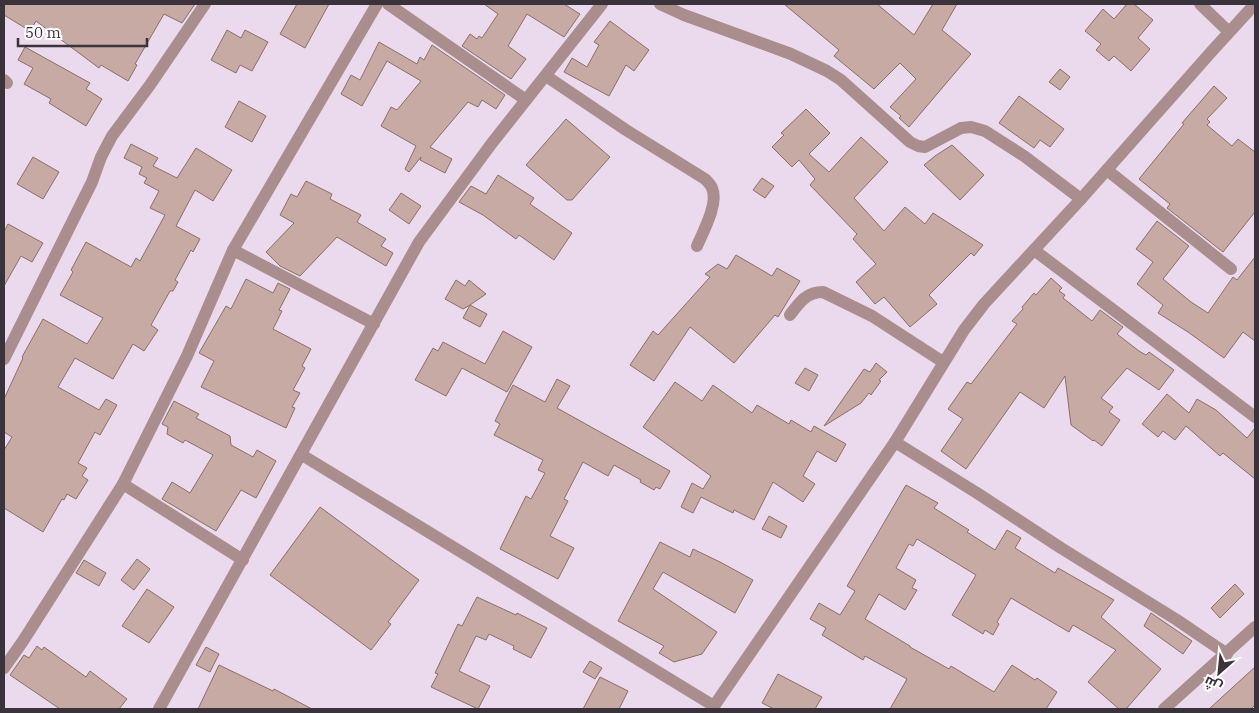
<svg xmlns="http://www.w3.org/2000/svg" width="1259" height="713" viewBox="0 0 1259 713" font-family="'IBM Plex Serif',Cairo,serif">
	<style>
		.building { fill: #c6aaa3; stroke: #8a6f69 }
		.lines { fill: none; stroke-linecap: round; stroke-linejoin: round }
		.minor { stroke: #aa8e8e; stroke-width: 12 }
		.tertiary { stroke: #aa8e8e; stroke-width: 12 }
	</style>
	<rect width="100%" height="100%" fill="#ebd9ee"/>
	<g class="building">
		<polygon points="4,4 195,4 182,23 164,14 135,64 137,65 128,81 101,65 99,68 36,21 30,31 4,15"/>
		<polygon points="297,4 329,4 305,48 280,34"/>
		<polygon points="484,4 564,4 580,14 564,37 527,14 508,46 526,59 511,79 462,46 470,34 477,39 479,36 482,38 498,14"/>
		<polygon points="784,4 877,4 914,35 933,4 957,4 942,30 971,54 909,127 899,118 901,116 890,107 916,79 900,63 874,89 834,56 839,50"/>
		<polygon points="1127,4 1134,4 1153,20 1138,38 1150,49 1131,71 1114,56 1109,61 1096,50 1101,44 1085,31 1103,9 1114,19"/>
		<polygon points="610,21 649,50 634,71 626,65 609,96 564,72 572,58 587,67 599,45 594,42"/>
		<polygon points="227,30 241,38 245,30 268,42 252,71 240,65 236,73 211,60"/>
		<polygon points="379,42 417,64 420,57 424,60 432,45 505,95 496,109 482,100 478,107 468,102 430,147 452,159 445,173 420,160 421,157 409,172 405,169 416,146 381,126 391,107 397,110 421,81 387,61 362,106 341,94 351,75 360,80"/>
		<polygon points="25,47 90,83 86,89 102,99 86,126 49,103 51,99 24,84 33,68 18,60"/>
		<polygon points="1060,69 1070,77 1060,90 1049,82"/>
		<polygon points="1214,86 1227,98 1207,119 1210,122 1207,125 1232,146 1238,139 1255,152 1255,212 1223,252 1167,208 1170,204 1139,179 1184,124 1182,123"/>
		<polygon points="1019,96 1064,129 1050,147 1040,140 1034,148 999,123"/>
		<polygon points="239,101 266,116 252,142 225,127"/>
		<polygon points="806,109 830,133 809,154 829,172 861,137 888,162 854,198 884,231 905,207 925,224 933,213 983,245 974,256 971,253 929,295 937,304 910,327 884,297 875,304 856,282 876,264 853,239 857,234 810,185 815,179 799,160 792,167 772,147 784,135 781,133"/>
		<polygon points="566,119 610,157 572,200 567,200 526,165"/>
		<polygon points="131,144 158,158 153,166 177,178 196,148 232,170 213,201 195,190 176,226 200,239 193,252 191,250 175,280 178,282 173,291 170,291 151,325 158,330 144,351 133,344 113,379 75,358 58,387 99,410 106,399 117,405 100,435 95,432 78,463 87,468 82,476 88,480 76,499 67,494 64,500 62,499 43,532 4,508 4,450 12,437 4,432 4,399 23,358 22,357 43,319 87,344 103,318 60,295 73,272 71,270 86,242 131,267 136,258 140,261 165,215 150,208 159,191 144,183 147,178 139,174 142,167 124,158"/>
		<polygon points="952,145 984,175 960,200 924,165 935,156"/>
		<polygon points="33,157 59,172 43,199 17,184"/>
		<polygon points="498,175 534,198 530,204 572,233 554,260 519,235 516,239 483,215 459,202 471,186 486,194"/>
		<polygon points="762,178 774,186 765,198 753,190"/>
		<polygon points="306,181 332,194 330,199 361,215 357,222 386,239 381,246 393,253 386,266 337,237 300,276 280,266 266,252 294,223 280,215 291,194 297,197"/>
		<polygon points="401,193 421,206 409,224 389,210"/>
		<polygon points="1157,221 1189,246 1163,279 1191,302 1208,313 1233,277 1237,280 1255,257 1255,341 1243,332 1224,358 1188,332 1158,313 1163,305 1137,284 1153,262 1136,249"/>
		<polygon points="8,224 43,243 32,262 21,256 4,286 4,232"/>
		<polygon points="736,255 772,276 777,268 800,281 778,317 775,315 734,363 690,327 654,381 630,365 653,331 658,335 710,277 705,274 718,264 727,269"/>
		<polygon points="1051,278 1062,288 1059,291 1065,295 1063,298 1092,321 1100,310 1123,327 1117,334 1139,351 1146,355 1149,352 1174,370 1159,390 1127,368 1101,398 1113,407 1109,412 1120,420 1102,446 1094,440 1093,441 1071,425 1065,376 1044,408 1020,392 966,469 941,451 963,419 948,409 967,382 971,384 1017,324 1012,321 1023,309 1022,307 1034,293 1036,295"/>
		<polygon points="246,279 273,293 278,283 290,289 279,310 282,311 273,329 311,349 302,366 305,368 293,390 300,393 292,407 295,408 286,428 201,387 214,361 199,353 226,306 231,309"/>
		<polygon points="456,280 465,286 469,280 486,294 470,305 487,314 480,327 463,318 470,305 463,309 445,299"/>
		<polygon points="503,331 532,347 507,392 462,368 446,396 415,380 433,348 438,351 443,342 485,364"/>
		<polygon points="876,363 887,372 879,380 881,381 871,395 869,393 861,403 824,426 864,369 870,372"/>
		<polygon points="805,368 818,375 809,391 795,383"/>
		<polygon points="557,379 570,386 557,408 670,471 660,489 656,487 654,490 640,482 641,480 614,465 608,476 583,462 564,499 568,501 550,536 574,548 558,579 500,549 526,496 531,499 545,473 538,470 543,460 494,435 500,424 495,421 513,385 545,402"/>
		<polygon points="675,382 702,401 713,385 752,413 757,405 789,424 791,420 811,432 814,426 846,444 836,462 817,451 803,476 815,484 803,502 773,482 754,520 734,510 733,513 701,497 693,513 681,507 692,483 703,489 711,476 643,427"/>
		<polygon points="1167,394 1189,413 1197,399 1216,410 1247,438 1255,428 1255,479 1223,453 1220,456 1186,426 1175,440 1163,431 1158,437 1142,424"/>
		<polygon points="174,401 199,414 196,418 230,436 231,445 253,457 257,450 276,461 256,498 241,490 216,531 162,499 172,482 190,493 213,455 185,440 183,443 167,434 168,427 162,424"/>
		<polygon points="906,485 938,503 934,508 969,530 967,532 995,550 1007,530 1021,538 1015,548 1055,573 1058,568 1114,600 1101,617 1161,669 1126,709 1119,709 1088,682 1116,650 1073,625 1069,632 1011,598 997,622 999,624 993,635 985,630 983,634 952,615 976,575 917,539 913,546 909,544 896,568 916,580 912,588 917,590 905,610 879,594 865,619 910,646 910,647 949,669 951,666 994,692 1012,665 1035,680 1037,678 1057,692 1046,709 890,709 907,679 865,656 863,660 822,635 826,628 810,619 819,603 840,615 855,591 847,586"/>
		<polygon points="320,507 419,580 388,622 391,624 371,650 270,575"/>
		<polygon points="769,516 787,526 781,538 762,529"/>
		<polygon points="660,542 690,557 693,549 720,562 753,580 735,613 663,572 653,589 717,632 702,654 674,662 659,653 664,646 618,621"/>
		<polygon points="137,559 150,569 134,590 121,580"/>
		<polygon points="84,560 106,573 99,586 76,573"/>
		<polygon points="1235,584 1244,594 1220,618 1211,608"/>
		<polygon points="147,589 174,607 149,643 122,626"/>
		<polygon points="477,597 516,615 517,613 547,628 531,658 513,649 514,646 489,634 486,640 476,636 459,671 490,686 478,709 431,687 438,674 435,673 458,624 462,626"/>
		<polygon points="1151,613 1192,641 1183,654 1144,626"/>
		<polygon points="37,646 42,650 44,647 86,677 90,671 127,699 119,709 60,709 10,675 24,655 29,658"/>
		<polygon points="206,647 219,654 210,672 196,665"/>
		<polygon points="590,661 602,668 595,679 583,672"/>
		<polygon points="219,665 273,691 274,689 312,709 198,709"/>
		<polygon points="1255,667 1255,705 1251,709 1209,709"/>
		<polygon points="778,674 822,697 815,709 774,709 762,703"/>
		<polygon points="600,677 628,691 619,709 583,709"/>
	</g>
	<g class="lines">
		<g class="minor">
			<polyline points="388,4 526,100"/>
			<polyline points="660,4 684,15 791,54 827,71 841,80 910,142 918,146 925,147 961,128 971,127 985,131 1024,156 1081,199"/>
			<polyline points="1200,4 1229,32"/>
			<path d="M546,76L626,130L705,179C707,181 711,185 712,188C719,203 703,232 697,246"/>
			<polyline points="4,80 7,83"/>
			<polyline points="1107,170 1231,269"/>
			<polyline points="233,250 374,324"/>
			<polyline points="1034,250 1255,417"/>
			<path d="M790,315C799,303 806,292 823,292L872,316L943,362"/>
			<polyline points="4,359 92,182 101,157 112,136 150,85 205,4"/>
			<polyline points="895,442 977,493 1061,548 1177,620 1227,654"/>
			<polyline points="302,455 714,706"/>
			<polyline points="123,484 243,560"/>
			<polyline points="4,668 23,641 123,484 187,356 233,250 377,4"/>
			<polyline points="159,709 419,242 492,143 602,4"/>
			<polyline points="712,709 895,442 964,330 984,304 1081,199 1212,51 1255,4"/>
		</g>
		<polyline class="tertiary" points="1164,709 1255,627"/>
	</g>
	<rect width="1259" height="713" fill="none" stroke="#3a333b" stroke-width="10"/>
	<g transform="translate(1219 673) rotate(207)" stroke="#ffffff" stroke-width="4" paint-order="stroke">
	<path d="M0-4L9 19L0 12L-9 19Z" fill="#3a333b"/>
	<text y="-8" font-size="14" font-weight="bold" text-anchor="middle" fill="#3a333b">ش</text>
	</g>
	<path d="M18 38v8h129v-8" fill="none" stroke="#3a333b" stroke-width="2.5"/>
	<text x="25" y="38" font-size="15" fill="#3a333b" stroke="#ffffff" stroke-width="4" paint-order="stroke">50 m</text>
</svg>
